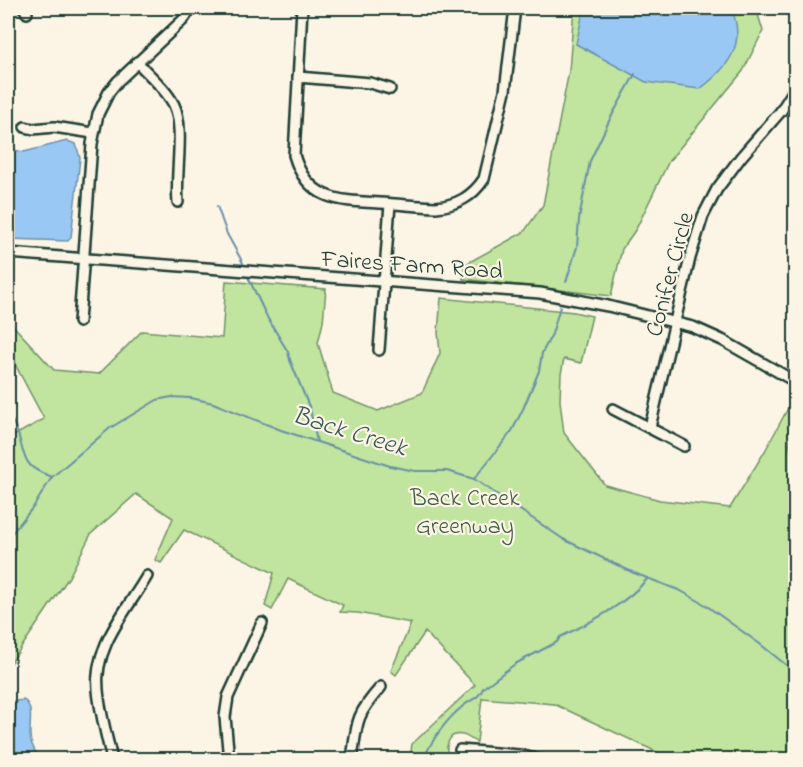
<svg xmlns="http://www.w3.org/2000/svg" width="803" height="767" viewBox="0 0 803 767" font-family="'Indie Flower',sans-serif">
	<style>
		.green { fill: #c1e49e; stroke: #709069; stroke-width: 1.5 }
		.water { fill: #9ac8f5; stroke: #6990a8; stroke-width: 1.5 }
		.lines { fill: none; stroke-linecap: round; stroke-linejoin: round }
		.stream { stroke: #6990a8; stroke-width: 2 }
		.street-casing { stroke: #1f3d34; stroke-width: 14 }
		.street { stroke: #fcf5e5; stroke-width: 9 }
		.labels { text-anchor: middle; stroke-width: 4.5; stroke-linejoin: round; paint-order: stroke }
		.street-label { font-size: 24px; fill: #1f3d34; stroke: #fcf5e5 }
		.park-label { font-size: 24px; fill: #3f5e49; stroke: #fcf5e5 }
		.water-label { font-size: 26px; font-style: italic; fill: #38595b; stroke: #fcf5e5 }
	</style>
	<rect width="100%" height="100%" fill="#fcf5e5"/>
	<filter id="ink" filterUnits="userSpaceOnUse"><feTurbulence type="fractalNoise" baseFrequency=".0167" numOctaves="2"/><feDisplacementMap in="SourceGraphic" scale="12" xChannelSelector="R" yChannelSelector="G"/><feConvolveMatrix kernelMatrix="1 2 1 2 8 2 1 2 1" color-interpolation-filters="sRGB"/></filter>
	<g filter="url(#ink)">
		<g class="green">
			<polygon points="574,8 756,8 763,31 743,71 669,161 636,229 622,249 611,296 463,279 464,265 524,232 543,205 569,71"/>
			<path d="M226,281L326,289L323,322L318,343L333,393L378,411L422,393L440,353L438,332L441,298L574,312L592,316L581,363L564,359L561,374L560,401L564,433L605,485L660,500L730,508L765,451L795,395V419L789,445L796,463L795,759H672L554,704L482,698L477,742C472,741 468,736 463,735C446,731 445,750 449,759H410L412,744L475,685L425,632L396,675L391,671L411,623L358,613L340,612L343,605L288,579L272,610L265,606L274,573L184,530L161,563L155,560L173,518L136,494L91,534L69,577L8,667V439L44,419L8,351V320L54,370L99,374L142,331L222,338Z"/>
		</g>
		<g class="water">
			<path d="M584,8H731C747,44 729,67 700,89L646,82L576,44Z"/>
			<polygon points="67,141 76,144 80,158 71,237 68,241 8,239 8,149 24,152"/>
			<path d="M24,700C36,709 27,729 31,742C33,748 37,755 40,759H8V702Z"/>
		</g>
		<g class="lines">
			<g class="stream">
				<polyline points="217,206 227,234 243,263"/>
				<polyline points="248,277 267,317 288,352 290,360 310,409 317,442"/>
				<polyline points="566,282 577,247 579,219 590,161 610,119 635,74"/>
				<path d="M8,416C23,432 18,451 30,465C35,471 45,474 52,477"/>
				<polyline points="474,479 512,431 523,409 539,371 542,353 552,334 560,307"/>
				<polyline points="8,538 34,506 52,477 110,428 157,400 171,397 191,398 213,403 281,430 390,466 415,471 447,471 474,479 563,539 634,573 681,591 704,604 760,644 796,673"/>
				<path d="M423,760C432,740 446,720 463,706C470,700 481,697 483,688L515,664L557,642L560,637C592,622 626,604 648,578"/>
			</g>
			<g class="street-casing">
				<g id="street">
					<polyline points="24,8 27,13"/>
					<path d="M302,8L294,155C307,201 340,201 380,203C398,204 417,206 436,207C457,205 472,197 484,179L505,91L515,8"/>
					<path d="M137,62C149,75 166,89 174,105C185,128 175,174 178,202"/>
					<polyline points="298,77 370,83 390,89"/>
					<polyline points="25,127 33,129 54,127 93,133"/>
					<polyline points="8,253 540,293 608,306 693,327 722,340 796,382"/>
					<polyline points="79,322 92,144 98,114 109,92 118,81 183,20 191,8"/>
					<polyline points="379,350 390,204"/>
					<polyline points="613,409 684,446"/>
					<polyline points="650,427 690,258 703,216 717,189 741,157 781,111 796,87"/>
					<polyline points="460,750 519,755 540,760"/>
					<path d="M112,760C107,737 100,713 98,690C93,647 126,612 147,576"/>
					<polyline points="229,760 225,717 228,697 262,623"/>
					<path d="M352,760C357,722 355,716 381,687"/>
				</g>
			</g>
			<use href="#street" class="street"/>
		</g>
	</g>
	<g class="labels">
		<g class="street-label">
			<text transform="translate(412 264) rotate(4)" y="8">Faires Farm Road</text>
			<text transform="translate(669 274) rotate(-75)" y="8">Conifer Circle</text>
		</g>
		<g class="park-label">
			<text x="465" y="505">Back Creek<tspan x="465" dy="28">Greenway</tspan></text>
		</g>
		<g class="water-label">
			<text transform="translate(350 430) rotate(17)" y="9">Back Creek</text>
		</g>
	</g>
	<rect width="803" height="767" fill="none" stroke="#fcf5e5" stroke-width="30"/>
	<rect x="15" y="15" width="773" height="737" fill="none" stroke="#1f3d34" stroke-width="2" filter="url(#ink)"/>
</svg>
